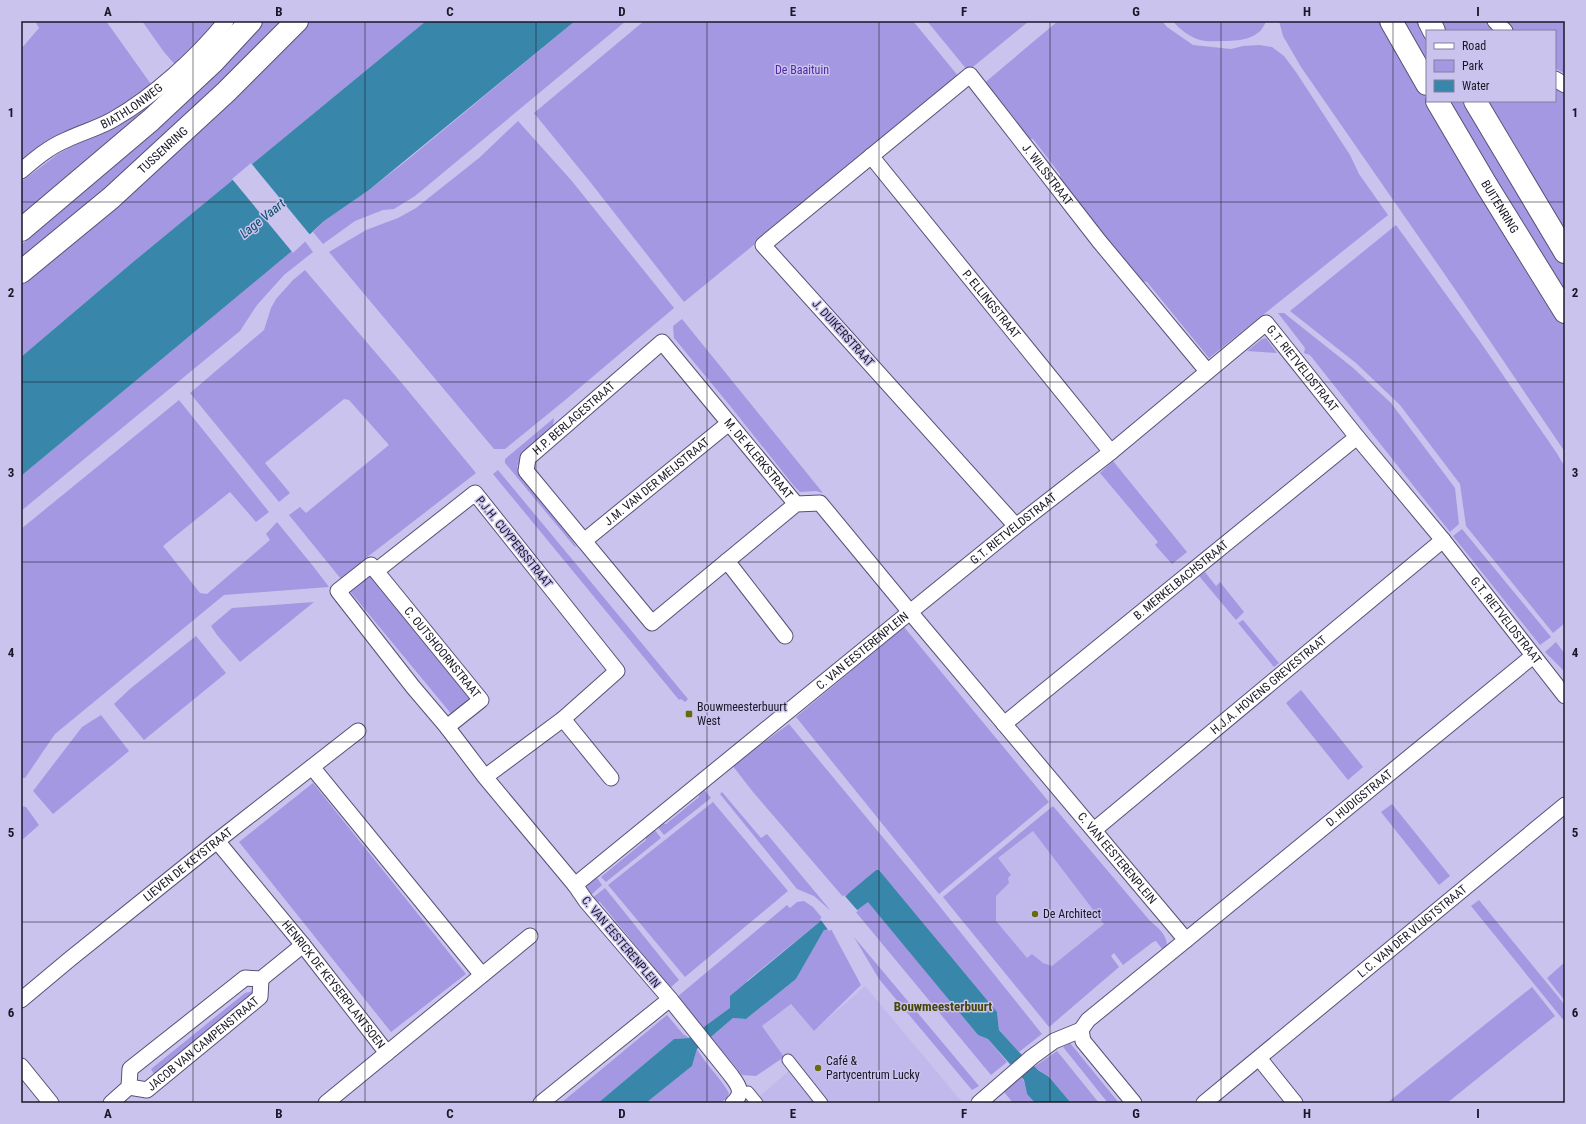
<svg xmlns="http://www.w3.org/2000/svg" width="1586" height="1124" viewBox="0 0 1586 1124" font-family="'Roboto Condensed',sans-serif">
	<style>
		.built { fill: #c1b9eb }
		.green { fill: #a598e2; fill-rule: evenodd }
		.water { fill: #3886aa }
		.pier { fill: #c9c3ee }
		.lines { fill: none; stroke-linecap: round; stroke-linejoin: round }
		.pedestrian-casing { stroke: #585176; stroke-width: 13 }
		.minor-casing { stroke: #585176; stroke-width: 17 }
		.trunk-casing { stroke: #585176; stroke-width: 24 }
		.pedestrian { stroke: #fff; stroke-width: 11 }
		.minor { stroke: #fff; stroke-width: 15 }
		.trunk { stroke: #fff; stroke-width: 22 }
		.grid { fill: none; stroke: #1a1726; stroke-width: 1; stroke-opacity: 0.55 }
		.poi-dot { fill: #686b0d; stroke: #c9c3ee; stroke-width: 1.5 }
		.labels { text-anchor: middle; stroke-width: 3; stroke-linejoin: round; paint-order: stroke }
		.park-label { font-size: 12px; fill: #5328a5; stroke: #c9c3ee }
		.street-label { font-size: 12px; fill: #1a1726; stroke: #c9c3ee }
		.poi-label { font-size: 12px; fill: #1a1726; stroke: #c9c3ee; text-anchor: start }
		.water-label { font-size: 13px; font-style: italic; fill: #0a4b65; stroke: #c9c3ee }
		.neighbourhood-label { font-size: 13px; font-weight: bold; fill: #454707; stroke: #c9c3ee }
		.neatline { fill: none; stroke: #1a1726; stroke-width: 1.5 }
		.grid-label { font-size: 13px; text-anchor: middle; font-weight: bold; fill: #1a1726 }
	</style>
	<rect width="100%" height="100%" fill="#c9c3ee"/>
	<g class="built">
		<polygon points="1036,820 1127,930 1031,1004 943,897"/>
		<polygon points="865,986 963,1103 752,1103 792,1068 762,1026 791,1004 814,1031"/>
	</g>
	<g class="green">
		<polygon points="35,21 106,21 153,87 128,107 21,162 21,49 39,28"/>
		<polygon points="142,21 221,21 177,67 164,52"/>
		<polygon points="265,21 289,21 185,120 21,262 21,245 113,167"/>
		<polygon points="308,21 426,21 133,262 21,357 21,285 60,254 264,67"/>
		<polygon points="575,21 626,21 415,196 394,209 383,210 355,221 323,244 313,232 324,221 369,190 406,161"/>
		<polygon points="644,21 913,21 959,77 684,302 591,183 534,113"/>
		<polygon points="927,21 1029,21 968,71"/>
		<polygon points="1058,21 1162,21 1167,27 1193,45 1231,49 1243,46 1259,45 1272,47 1284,56 1296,72 1350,155 1359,174 1388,215 1209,358 1147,282 1140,281 1060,182 1060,174 1033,139 1025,139 982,85"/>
		<path d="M1173,21H1266C1260,40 1238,41 1222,41C1215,41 1207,42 1200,40C1190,37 1179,29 1173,21Z"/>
		<polygon points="1279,21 1386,21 1427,92 1427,101 1565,324 1565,452 1450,282 1301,67 1283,36"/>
		<polygon points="1402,21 1423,21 1427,31 1427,65"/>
		<polygon points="1439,21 1488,21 1495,31 1445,31"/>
		<polygon points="1503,21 1565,21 1565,74 1555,68 1555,31 1513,31"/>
		<polygon points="1555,88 1565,95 1565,235 1485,101 1555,101"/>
		<polygon points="159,98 139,118 21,221 21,182 58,154 82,141 108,131 130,119"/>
		<polygon points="1448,101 1469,101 1565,262 1565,296"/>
		<polygon points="518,121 571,180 674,308 564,401 505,449 494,449 329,252 366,230 398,218 416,208 479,158"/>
		<polygon points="1396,225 1481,343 1556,452 1565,467 1565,623 1553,633 1466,526 1460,484 1400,405 1356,363 1290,311"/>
		<polygon points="304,240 313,252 284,275 257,305 240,331 21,511 21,476"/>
		<polygon points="305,270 405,387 476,473 370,555 341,579 289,515 300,507 306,513 389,445 349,400 344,399 265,463 290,493 279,502 190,393 264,330 271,308 276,299 293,280"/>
		<polygon points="1278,313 1284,313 1352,367 1391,403 1455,488 1459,524 1450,532 1310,355 1304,353 1305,348"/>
		<polygon points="682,319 823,493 816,491 800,492 794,486 731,407 674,338 673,326"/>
		<polygon points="1266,338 1277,353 1247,351 1262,339"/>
		<polygon points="179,400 269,512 256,522 230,492 163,546 200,593 207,594 270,540 266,534 277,522 313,566 329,587 224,595 55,734 25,778 21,778 21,529"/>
		<polygon points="554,418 553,427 517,466 571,532 569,536 576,546 575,547 505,463 505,459"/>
		<polygon points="1113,461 1187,552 1172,564 1155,545 1158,542 1100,473"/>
		<polygon points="498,470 688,699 685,702 681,699 679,700 493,474"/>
		<polygon points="1462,529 1551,637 1540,645 1453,536"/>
		<polygon points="1205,572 1216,586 1220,582 1244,612 1236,620 1199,576"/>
		<polygon points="369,573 473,700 453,716 348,589"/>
		<polygon points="314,602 240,662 217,635 211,626 232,608"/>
		<polygon points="1243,620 1279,663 1274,667 1238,623"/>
		<polygon points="904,627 1049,802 939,894 796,717"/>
		<polygon points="196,636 226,673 144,740 114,704 131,688"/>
		<polygon points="1556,642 1565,654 1565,672 1545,652"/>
		<polygon points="1301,690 1363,767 1348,780 1286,703"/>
		<polygon points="101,715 129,751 53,814 33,791 82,727"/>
		<polygon points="789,724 929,893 1042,1034 1019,1052 999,1030 997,1012 879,870 876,870 844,898 753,792 732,765"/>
		<polygon points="313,783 466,974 391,1032 239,842"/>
		<polygon points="702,787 711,798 664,835 656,825 658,823 666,824 699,797 699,790"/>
		<polygon points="722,792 761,838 767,834 831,911 814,896 797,889 720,794"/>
		<polygon points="713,802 788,891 685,977 608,885"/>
		<polygon points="1392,804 1450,876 1439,885 1381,812"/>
		<polygon points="21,806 26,807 39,825 21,841"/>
		<path d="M1053,806L1150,921C1158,928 1166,933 1167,945L1163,950L1156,941L1153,942L1123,965L1114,953L1111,956L1119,967L1049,1027L943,897ZM1033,831L1104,924L1052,966L1043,963L1032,954L1027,958L996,921V896L1009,883L1008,878L1011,875L998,858Z"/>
		<polygon points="653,828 661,838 606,882 601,877 646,840 646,833"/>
		<path d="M595,875L602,885L590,896C584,887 588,881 595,875Z"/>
		<polygon points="605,888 679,980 670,988 659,981 659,974 600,902 594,901 592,898"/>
		<polygon points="1479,900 1565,1005 1565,1022 1471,906"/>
		<polygon points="804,901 813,907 823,919 748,980 731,1008 704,1028 677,997 787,905 790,908 797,902"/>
		<polygon points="868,901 978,1035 988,1039 1007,1062 991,1075 855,911"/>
		<polygon points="831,929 861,985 814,1031 791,1004 762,1026 784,1057 756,1076 742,1075 711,1037 733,1018 746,1019 796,979 824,930"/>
		<polygon points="854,937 979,1086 972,1090 879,979"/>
		<polygon points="1565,962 1565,1001 1547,978"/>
		<polygon points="1532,987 1555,1016 1447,1103 1387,1103"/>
		<polygon points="253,991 253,996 155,1076 151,1069 245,993"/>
		<polygon points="667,1015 683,1034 689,1038 674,1039 598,1103 561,1103"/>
		<polygon points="1070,1043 1119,1103 1108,1103 1063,1047"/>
		<path d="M697,1049C706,1065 720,1077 729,1093L727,1098L720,1103H646L692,1066Z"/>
		<polygon points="1057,1051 1099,1103 1071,1103 1049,1077 1034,1067"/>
		<polygon points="1021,1077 1024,1081 1027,1094 1035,1103 1013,1103 1004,1092"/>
	</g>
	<g class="water">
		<polygon points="426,21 575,21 369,190 324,221 293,250 21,476 21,357 133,262"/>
		<polygon points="876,870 879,870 997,1012 999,1030 1019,1052 1038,1070 1049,1077 1071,1103 1035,1103 1027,1094 1024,1080 988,1039 978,1035 868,902 831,929 824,930 796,979 746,1019 733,1018 697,1049 692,1066 646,1103 598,1103 674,1039 689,1038 730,1008 730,996 823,919 850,892"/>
	</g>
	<g class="pier">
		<polygon points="251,163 311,236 293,253 232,179"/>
		<polygon points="844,895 858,911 829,931 820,919"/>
	</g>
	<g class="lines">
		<g class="pedestrian-casing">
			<g id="pedestrian">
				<polyline points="788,1060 822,1103"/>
				<polyline points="748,1092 757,1103"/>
			</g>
		</g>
		<g class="minor-casing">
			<g id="minor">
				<polyline points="1495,21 1505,31"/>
				<polyline points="1555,79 1565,85"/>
				<path id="s1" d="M871,156L1111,452"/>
				<path id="s2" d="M21,171C35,159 49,147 66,140C82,132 99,128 114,119C154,96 197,57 226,21"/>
				<path id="s3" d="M796,504L652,623L526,471L528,458L662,342L796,504L820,503L910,612L1016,526L1111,452L1266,323L1357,437L1443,540L1565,696"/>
				<path id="s4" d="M1016,526L763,245L970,75L1099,241L1207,371"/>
				<path id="s5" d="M584,541L729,423"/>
				<polyline points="727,561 785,636"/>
				<path id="s6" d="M376,571L481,700L447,727"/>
				<polyline points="563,719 611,778"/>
				<path id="s7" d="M1004,724L1357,437"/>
				<polyline points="312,767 482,975"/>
				<polyline points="485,777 563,719 617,671 475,493 376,571 371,565 338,591 413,687 447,727 485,777 575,885"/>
				<path id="s8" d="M1094,830L1443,540"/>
				<path id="s9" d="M217,841L303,945L387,1053L530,936"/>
				<path id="s10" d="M1186,940L1533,656"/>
				<path id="s11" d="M21,1000L70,959L217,841L358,731"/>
				<polyline points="1081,1030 1083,1041 1134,1103"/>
				<polyline points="1259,1058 1295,1103"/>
				<polyline points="21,1066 51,1103"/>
				<path id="s12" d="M129,1087L147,1090L260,997L261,979"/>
				<polyline points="111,1103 129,1087 130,1069 245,978 261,979 303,945"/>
				<polyline points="326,1103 387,1053"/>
				<polyline points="541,1103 670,999"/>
				<path id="s13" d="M733,1103C745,1092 738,1085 730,1074L670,999L586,901L575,885L910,612L1186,940L1088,1020L1081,1030L1054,1041L1032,1057L979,1103"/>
				<path id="s14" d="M1204,1103L1565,805"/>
			</g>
		</g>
		<g class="trunk-casing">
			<g id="trunk">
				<polyline points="1391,21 1427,84"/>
				<polyline points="1429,21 1434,31"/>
				<path id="s15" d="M1437,101L1487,186L1565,312"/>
				<polyline points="1475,101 1565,252"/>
				<polyline points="21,230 151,120 213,62 251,21"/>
				<path id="s16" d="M21,272L111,198L226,92L297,21"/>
			</g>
		</g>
		<use href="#pedestrian" class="pedestrian"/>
		<use href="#minor" class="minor"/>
		<use href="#trunk" class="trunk"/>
	</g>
	<path class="grid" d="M193,21V1103M365,21V1103M536,21V1103M707,21V1103M879,21V1103M1050,21V1103M1221,21V1103M1393,21V1103M21,202H1565M21,382H1565M21,562H1565M21,742H1565M21,922H1565"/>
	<g class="poi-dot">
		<rect x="685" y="710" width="8" height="8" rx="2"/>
		<circle cx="1035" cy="914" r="4"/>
		<circle cx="818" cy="1068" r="4"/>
	</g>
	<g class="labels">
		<g class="park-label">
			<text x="802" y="74">De Baaituin</text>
		</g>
		<g class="street-label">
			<text dy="4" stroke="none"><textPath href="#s2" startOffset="129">BIATHLONWEG</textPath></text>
			<text dy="4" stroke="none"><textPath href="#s16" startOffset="187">TUSSENRING</textPath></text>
			<text dy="4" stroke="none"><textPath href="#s4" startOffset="772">J. WILSSTRAAT</textPath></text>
			<text dy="4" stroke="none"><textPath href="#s15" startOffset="123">BUITENRING</textPath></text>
			<text dy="4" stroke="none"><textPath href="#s1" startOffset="191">P. ELLINGSTRAAT</textPath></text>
			<text transform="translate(843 333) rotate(48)" y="4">J. DUIKERSTRAAT</text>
			<text dy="4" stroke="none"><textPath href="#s3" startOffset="1467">G.T. RIETVELDSTRAAT</textPath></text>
			<text dy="4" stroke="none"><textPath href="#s3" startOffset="458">H.P. BERLAGESTRAAT</textPath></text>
			<text dy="4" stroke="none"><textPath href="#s3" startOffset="726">M. DE KLERKSTRAAT</textPath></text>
			<text dy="4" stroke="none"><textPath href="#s5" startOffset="94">J.M. VAN DER MEIJSTRAAT</textPath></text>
			<text dy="4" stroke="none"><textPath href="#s3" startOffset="1083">G.T. RIETVELDSTRAAT</textPath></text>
			<text transform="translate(514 542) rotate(51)" y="4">P.J.H. CUYPERSSTRAAT</text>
			<text dy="4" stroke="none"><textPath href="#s7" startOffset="228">B. MERKELBACHSTRAAT</textPath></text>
			<text dy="4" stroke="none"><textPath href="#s3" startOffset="1791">G.T. RIETVELDSTRAAT</textPath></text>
			<text dy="4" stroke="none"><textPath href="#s6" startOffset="105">C. OUTSHOORNSTRAAT</textPath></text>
			<text dy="4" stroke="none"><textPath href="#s13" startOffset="649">C. VAN EESTERENPLEIN</textPath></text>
			<text dy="4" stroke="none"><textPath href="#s8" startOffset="227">H.J.A. HOVENS GREVESTRAAT</textPath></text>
			<text dy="4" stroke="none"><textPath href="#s10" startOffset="224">D. HUDIGSTRAAT</textPath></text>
			<text dy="4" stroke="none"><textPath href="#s13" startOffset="1032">C. VAN EESTERENPLEIN</textPath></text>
			<text dy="4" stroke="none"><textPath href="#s11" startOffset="215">LIEVEN DE KEYSTRAAT</textPath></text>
			<text dy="4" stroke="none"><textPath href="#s14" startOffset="270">L.C. VAN DER VLUGTSTRAAT</textPath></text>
			<text transform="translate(621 942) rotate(50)" y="4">C. VAN EESTERENPLEIN</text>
			<text dy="4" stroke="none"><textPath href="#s9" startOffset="185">HENRICK DE KEYSERPLANTSOEN</textPath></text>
			<text dy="4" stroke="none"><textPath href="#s12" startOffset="91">JACOB VAN CAMPENSTRAAT</textPath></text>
		</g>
		<g class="poi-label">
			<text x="697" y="711">Bouwmeesterbuurt<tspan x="697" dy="14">West</tspan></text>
			<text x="1043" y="918">De Architect</text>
			<text x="826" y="1065">Café &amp;<tspan x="826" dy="14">Partycentrum Lucky</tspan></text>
		</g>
		<g class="water-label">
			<text transform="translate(262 218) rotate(-39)" y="5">Lage Vaart</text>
		</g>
		<g class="neighbourhood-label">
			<text x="943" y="1011">Bouwmeesterbuurt</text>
		</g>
	</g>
	<rect width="1586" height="1124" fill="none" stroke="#c9c3ee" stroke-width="44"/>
	<rect x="1426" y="30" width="130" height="72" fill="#c9c3ee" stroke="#837e9e"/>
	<rect x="1434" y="43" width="20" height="6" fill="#ffffff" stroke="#837e9e"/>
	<text x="1462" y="50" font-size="12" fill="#1a1726">Road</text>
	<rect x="1434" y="60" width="20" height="12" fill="#a598e2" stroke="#837e9e"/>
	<text x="1462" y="70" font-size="12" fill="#1a1726">Park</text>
	<rect x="1434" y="80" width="20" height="12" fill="#3886aa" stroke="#837e9e"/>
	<text x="1462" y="90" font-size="12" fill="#1a1726">Water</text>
	<rect x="22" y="22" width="1542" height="1080" class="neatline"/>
	<g class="grid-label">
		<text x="108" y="16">A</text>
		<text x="279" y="16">B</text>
		<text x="450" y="16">C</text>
		<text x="622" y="16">D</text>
		<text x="793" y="16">E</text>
		<text x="964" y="16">F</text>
		<text x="1136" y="16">G</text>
		<text x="1307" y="16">H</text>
		<text x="1478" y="16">I</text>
		<text x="11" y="117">1</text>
		<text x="1575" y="117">1</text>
		<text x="11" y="297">2</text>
		<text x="1575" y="297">2</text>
		<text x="11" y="477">3</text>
		<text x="1575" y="477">3</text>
		<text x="11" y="657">4</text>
		<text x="1575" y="657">4</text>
		<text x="11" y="837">5</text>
		<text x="1575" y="837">5</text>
		<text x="11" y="1017">6</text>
		<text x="1575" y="1017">6</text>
		<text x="108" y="1118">A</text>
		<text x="279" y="1118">B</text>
		<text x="450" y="1118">C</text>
		<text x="622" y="1118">D</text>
		<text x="793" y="1118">E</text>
		<text x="964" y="1118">F</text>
		<text x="1136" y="1118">G</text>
		<text x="1307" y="1118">H</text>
		<text x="1478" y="1118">I</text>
	</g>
</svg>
